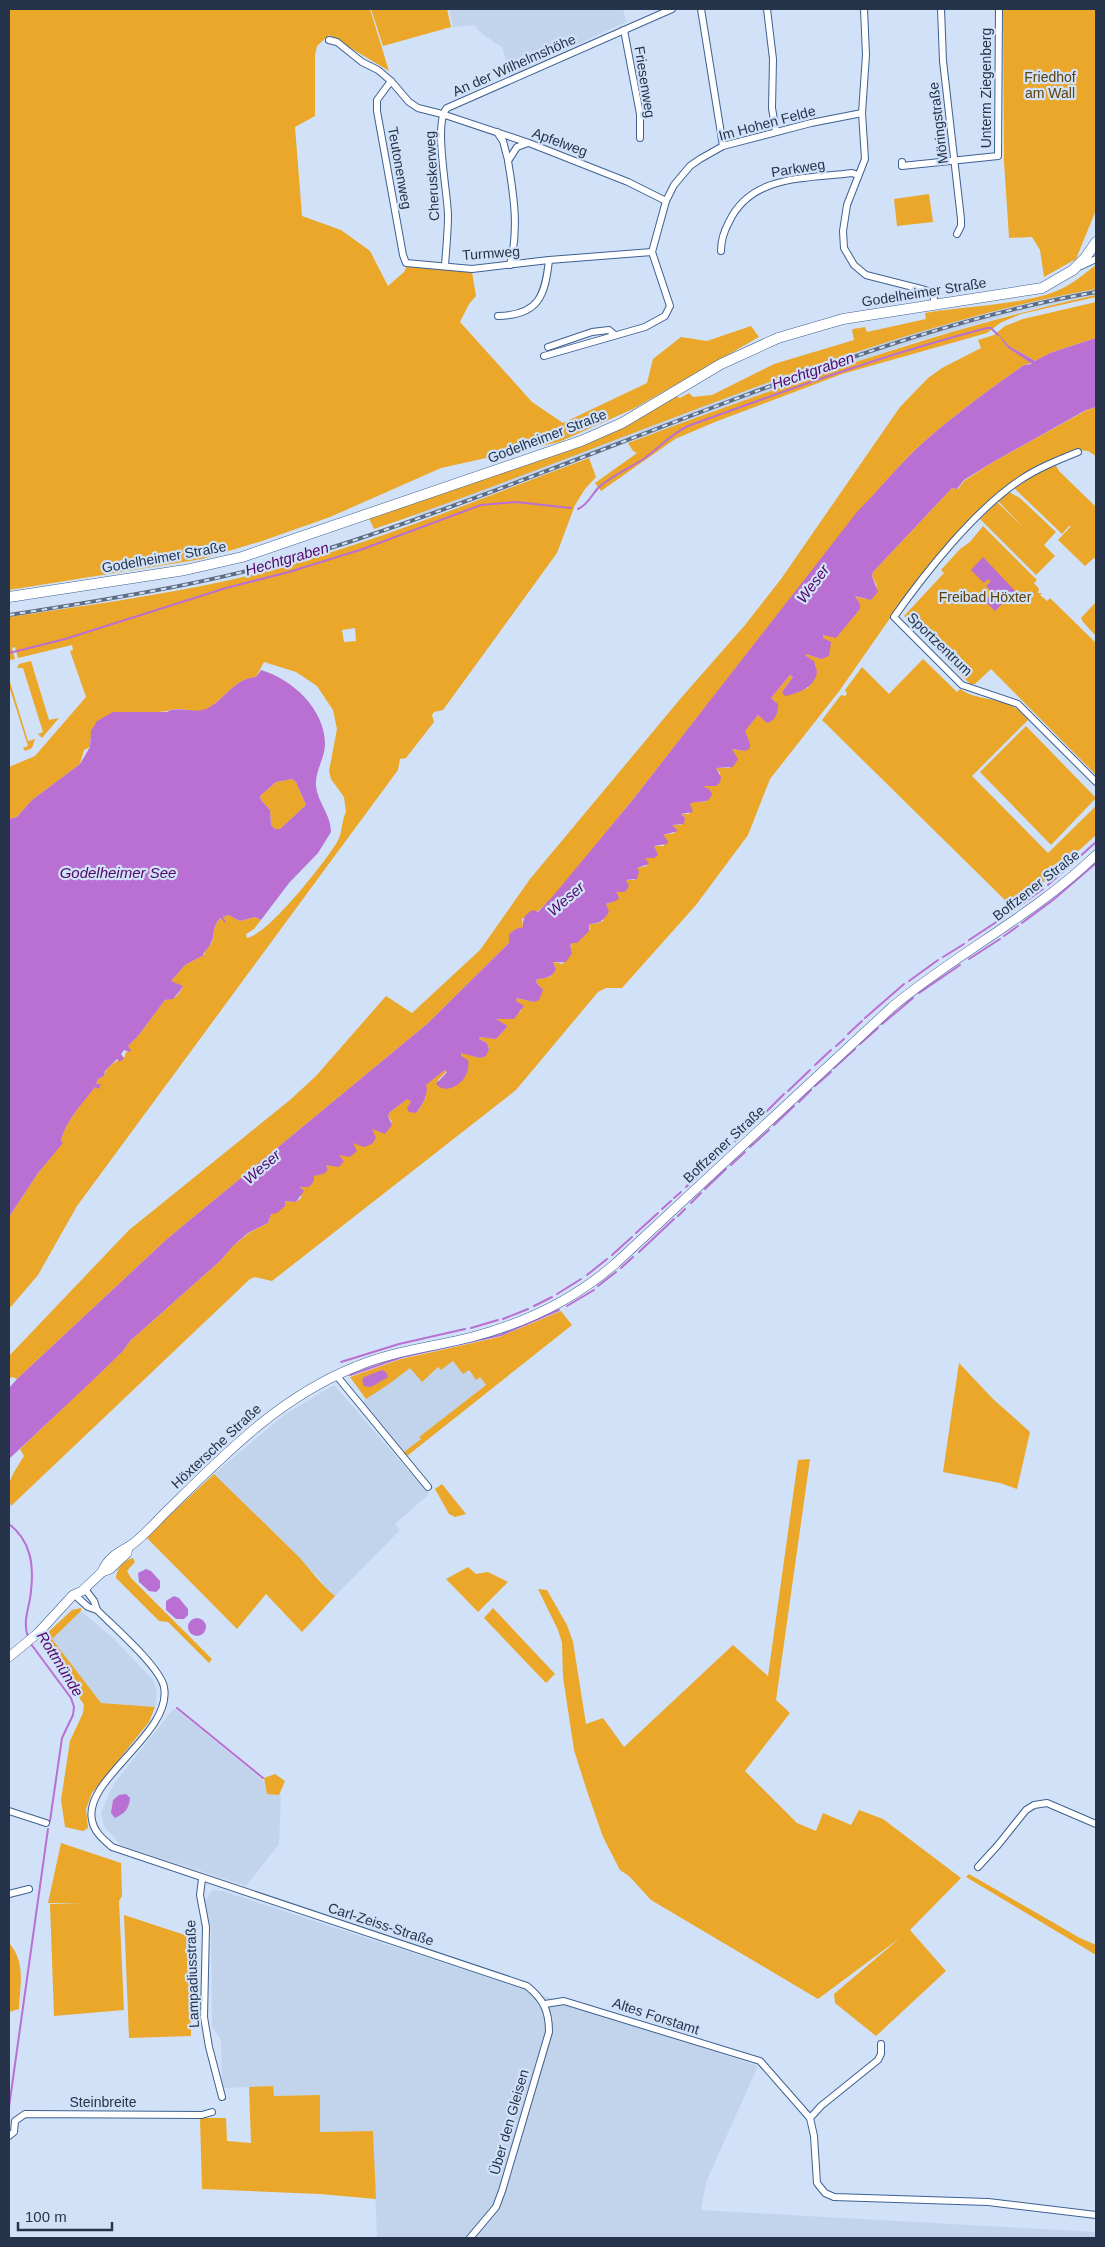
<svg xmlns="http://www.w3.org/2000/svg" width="1105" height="2247" viewBox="0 0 1105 2247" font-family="Arial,sans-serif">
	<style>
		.built { fill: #c2d3ec }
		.green { fill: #eaa729; fill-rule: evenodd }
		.water { fill: #ba6fd3; fill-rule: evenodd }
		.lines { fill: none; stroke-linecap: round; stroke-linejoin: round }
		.stream { stroke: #ba6fd3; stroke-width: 2 }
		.street-casing { stroke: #3e6192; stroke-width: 8 }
		.secondary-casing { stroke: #3e6192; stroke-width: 10 }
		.primary-casing { stroke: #3e6192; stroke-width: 11 }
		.street { stroke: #fff; stroke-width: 6 }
		.secondary { stroke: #fff; stroke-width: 9 }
		.primary { stroke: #fff; stroke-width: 10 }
		.rail-casing { stroke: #5e6d83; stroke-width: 4 }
		.rail { stroke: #d1e1f8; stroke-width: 2; stroke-dasharray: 5.5; stroke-linecap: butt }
		.labels { text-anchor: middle; stroke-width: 4.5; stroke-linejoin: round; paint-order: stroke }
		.street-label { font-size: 14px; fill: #25344a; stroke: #d1e1f8 }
		.park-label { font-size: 14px; fill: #5e410b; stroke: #d1e1f8 }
		.water-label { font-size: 15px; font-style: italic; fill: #520567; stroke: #d1e1f8 }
	</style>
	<rect width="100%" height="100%" fill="#d1e1f8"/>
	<g class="built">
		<polygon points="449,9 623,9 626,22 511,75 502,47 482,34 474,25 453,27"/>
		<polygon points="1096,289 1096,295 1020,312 911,343 718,409 418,521 415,515 715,401 908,334 1045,298"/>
		<polygon points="453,1361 463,1373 468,1370 476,1380 480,1377 486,1385 420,1436 421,1439 404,1452 362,1402 410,1367 431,1373 438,1367 441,1370"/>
		<polygon points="334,1385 429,1494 395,1524 400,1530 335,1596 326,1589 319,1578 282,1540 214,1474 284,1415"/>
		<polygon points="81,1611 115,1640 153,1680 157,1691 155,1707 101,1703 52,1639"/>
		<polygon points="174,1708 264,1781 267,1794 281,1795 279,1844 246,1886 121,1845 104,1826 101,1813 113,1785"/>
		<polygon points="212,1890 223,1891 758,2066 706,2182 701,2210 1096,2232 1096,2238 377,2238 373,2131 320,2132 319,2095 273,2096 273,2086 222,2088 221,2040 212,2027 211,1928 205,1901"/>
	</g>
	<g class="green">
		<polygon points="9,9 370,9 389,71 329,35 317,46 315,55 315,116 295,127 302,216 341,230 370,251 388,286 404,272 407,266 472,272 476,296 469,304 460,322 532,402 563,423 647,383 653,359 681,337 707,341 751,326 759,337 633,409 559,442 441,468 330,517 262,541 202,559 9,590"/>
		<polygon points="371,9 447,9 451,27 383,46"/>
		<polygon points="1003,9 1096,9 1096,210 1076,259 1044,277 1040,250 1032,237 1009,238 1004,161"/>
		<polygon points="929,194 933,222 897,226 894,199"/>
		<path d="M1096,265V289C999,306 906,335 812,367C665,418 521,479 374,529L369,518L558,454L624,426L676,396L680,398L689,393L693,397L712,395L774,364L854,340L852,330L853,329L865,327L867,332L926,319L925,313C964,306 1028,305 1061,289C1074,283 1085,273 1096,265Z"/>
		<path d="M1096,295V297L1021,314L1000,323L987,333L842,374L715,422L675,439L601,491L595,483L637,453L633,451L628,443C781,386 936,330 1096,295Z"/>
		<path d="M1096,302V338L1050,353L1035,361L1009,346L1001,338L1007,347L1032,363L1024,365C990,389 957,413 926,440C901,462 880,489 857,513L631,802L553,897L537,912L522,919L523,927L509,934V943L427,1024L167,1239L17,1379L12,1377L9,1379V1356L129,1230L290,1100L316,1076L386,996L412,1013L480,950L530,879L681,698L745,625L781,579L900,407L928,378L942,368L981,348L978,340L994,335L1005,326L1023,319Z"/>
		<path d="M1096,407V456L1088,451L1079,450L1033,470L967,524L918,578L840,690L770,779L748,835L696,905L622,988H606L598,992L516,1090L272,1281L255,1277L250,1279L11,1506C4,1483 13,1474 24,1456L20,1449L123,1351L130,1341L220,1261L233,1246L249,1233L268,1223L271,1214L285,1201L296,1202L301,1198V1187H309L314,1176L328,1170L326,1165L344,1161L338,1155L370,1129L392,1122L388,1116L389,1113L407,1099H410L411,1103L418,1111L426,1097L425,1085L445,1070L447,1071L438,1080L439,1087L462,1052L480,1058L485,1056L489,1049L487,1043L479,1039L481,1037L496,1039L508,1026L496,1020L499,1018L512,1019L522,1010L516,1001L517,998L534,1002L540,986L536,982L537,979L550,977L556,969L553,962L563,964L572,943L590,929L589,924H595L603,921L606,904L610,903L616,892L626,880H635L637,868L647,866L645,858H654V846H664L663,835L675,833L672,825H681L685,818L681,814H689L690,804L692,802H705L703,786H716L720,783V773L716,768H729L732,749L745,751V731L758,715L763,719L776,702L771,698L790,675L793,677L782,692L792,694L808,688L816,668L815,664L806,656V654L821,659L823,635L836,637L860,609V604L855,596L865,599L877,586L872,576L873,572L952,488L958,489L964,481L993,462L1087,410Z"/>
		<path d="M589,458L596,477L585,489L575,505L557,553L443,710L434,712L432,715L434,722L406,758L400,759L398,770L77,1206L38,1275L9,1309V1217L38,1173L62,1143L61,1141C66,1120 83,1103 95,1086L99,1088L101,1084H96L98,1079L104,1076C106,1067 115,1061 124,1058L126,1052H129L128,1046L138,1036L165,1000C176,999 179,995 183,986L170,982L185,965L202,956H204C204,950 209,948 212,942C215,932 212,926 221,918L226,922L223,917L228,915L240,921L255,917L261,920L254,929L246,934L247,938C269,934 323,864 336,844C343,834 341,821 346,812L344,797L331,779L329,771L337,729L333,710L317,686L296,672L264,662L256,677C236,678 225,698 209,708C196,716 184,706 171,710C161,713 152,711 142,713C129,716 103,732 90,739V747L84,750L80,764L32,800L17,817L9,819V767L35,756L86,697L70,651L73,650L72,645L18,658L15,647L12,648L15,659L9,660V617C82,606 157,596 230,580C353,552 471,502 589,458ZM355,628L356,641L344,642L342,630Z"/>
		<polygon points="1055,464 1059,471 1096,507 1096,559 1094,558 1085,566 1058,540 1071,526 1069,526 1062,534 1013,487"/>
		<polygon points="1009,492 1020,498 1056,532 1044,545 1055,556 1036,575 980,519 997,502 1024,528 998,501"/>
		<polygon points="983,526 1037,580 1034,583 1039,589 1038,593 1042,593 1040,595 1047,601 1050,598 1096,643 1096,775 991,669 975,684 970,684 904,616 944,573 941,570 960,549 970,542"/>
		<polygon points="1096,602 1096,636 1083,622 1081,618"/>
		<path d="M923,659L957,692L960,689C977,701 1000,697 1017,709C1021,712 1025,717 1028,720L972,776L1048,853L1096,806V835L1044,882L1040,881L1039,883L1040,885L1012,907L822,720L841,695L845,696L847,694L845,690L862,667L889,694Z"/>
		<polygon points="31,661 49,720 59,718 42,738 38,734 43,732 23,668 17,668 19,664"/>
		<polygon points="9,679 28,741 35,739 32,748 25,751 23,748 28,746 9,686"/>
		<polygon points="1026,726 1096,798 1051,845 980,772"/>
		<polygon points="292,779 296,782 306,805 280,829 275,829 271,825 270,810 261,800 260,796 276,782"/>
		<polygon points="561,1311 572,1325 407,1456 404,1452 421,1439 419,1437 486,1385 480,1377 476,1380 469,1370 463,1374 453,1361 441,1370 438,1367 422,1382 410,1368 389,1384 366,1399 350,1377 401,1359 499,1337"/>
		<polygon points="959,1363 993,1399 1030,1432 1017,1489 1000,1483 943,1472"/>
		<polygon points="810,1459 776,1700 790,1713 745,1771 797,1823 816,1831 823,1813 851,1825 859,1810 883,1819 961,1878 910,1930 946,1971 876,2036 835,2003 834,1994 900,1938 818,1999 651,1900 629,1876 620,1870 603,1837 587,1791 574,1750 563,1677 562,1643 558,1630 538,1589 547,1590 567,1625 573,1642 586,1724 603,1718 624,1747 733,1645 768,1676 798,1460"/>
		<path d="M214,1474C242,1502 271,1529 299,1557C311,1570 322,1586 335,1596L302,1632L266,1594L237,1629L146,1537Z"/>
		<polygon points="442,1484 466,1514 455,1517 449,1514 435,1489"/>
		<path d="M133,1558L135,1562L127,1571L131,1578L212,1659L209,1663L168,1622L159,1621L116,1578C116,1569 124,1560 133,1558Z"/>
		<polygon points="468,1567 476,1574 488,1572 508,1582 478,1612 446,1579"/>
		<polygon points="81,1608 81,1611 52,1639 101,1703 155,1707 149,1722 92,1793 86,1809 88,1828 83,1831 65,1827 61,1800 70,1741 83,1713 84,1705 52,1655 44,1636 72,1610"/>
		<polygon points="493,1608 555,1674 546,1683 484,1618"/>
		<polygon points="275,1774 285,1781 279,1795 267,1794 264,1778"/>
		<polygon points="61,1843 121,1863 122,1896 119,1901 124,2010 54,2016 50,1904 82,1903 48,1903"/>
		<polygon points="969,1874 1080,1938 1096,1945 1096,1955 966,1877"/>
		<polygon points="124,1915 188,1936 191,2036 129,2038"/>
		<path d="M9,1943C26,1962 20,1986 19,2009L9,2012Z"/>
		<polygon points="273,2086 274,2096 320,2095 320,2132 373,2131 376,2199 320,2194 202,2189 200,2118 226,2118 227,2141 251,2143 249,2087"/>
	</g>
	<g class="water">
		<path d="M997,333L1009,346L1035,361L1050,353L1096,338V407L1086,410L993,462L964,480L957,489L952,488L873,572L872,576L878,592L871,600L855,596L860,604V609L836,638L823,635V638L831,642L829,656L821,659L806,654V656L814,661L817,671C816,687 799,693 785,696L782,692L793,677L790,675L771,698L778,704C778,712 776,721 767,723L758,715L745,731L750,744V748L745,751L732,749L738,759L733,767L716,768L721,777L720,783L716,786H703L710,790L712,794C708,806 698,799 690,804L693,812L681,814L685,818L684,824L672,825L678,831L663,835L668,841L667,844L654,846L658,855L654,858H645L649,864L637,868L639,872L637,879L626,880L629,886L625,892H616L619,897L618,900L606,904L609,912C603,921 599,924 589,924V931L577,943H572L570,946L572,953C565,965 566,962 553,962L556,969C552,978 546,978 537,979L536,982L543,990L539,1000L534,1002L517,998L516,1001L524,1006L514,1019H496L508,1026L496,1039L480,1037L479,1039L487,1043L489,1049L486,1056L480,1058L461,1053V1056L468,1060C472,1081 447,1097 436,1084L447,1072L445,1070L426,1085C429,1095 422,1105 416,1113L409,1112L407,1109L411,1101L407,1099L389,1113L388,1116L392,1125L385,1134L372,1129L376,1138L372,1144L364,1147L353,1143L357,1151L350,1157L339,1155L344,1161L339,1167L326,1165L328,1170L323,1174L314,1176V1181L309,1187H300L304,1191L296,1202L285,1201V1206L277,1213L271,1214L268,1223L248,1233L233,1246L220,1261L130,1341L123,1351L91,1382L9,1459V1388L17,1379L167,1239L427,1024L509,943V934L516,929L523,927C523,918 524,915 533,910L538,912L553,896L631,802L857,512C880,489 901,462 926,440C957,413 990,389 1024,365L1032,364L1007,347Z"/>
		<polygon points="983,557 1015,591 995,611 985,601 993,593 986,586 991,581 988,579 984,583 971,570"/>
		<path d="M261,670C292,679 325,709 325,744C325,758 315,771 316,785C317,802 331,814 331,832L318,853L289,883L261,920L255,917L240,921L228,915L223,917L226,922L225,923L221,918C211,926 216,936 210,945C208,949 205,950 203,955L206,958L202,956L185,965L171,981L183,986C181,991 176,995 173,999L165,1000L138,1036L128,1046L131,1050L129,1052L124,1050L121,1054L124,1058L120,1062L117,1059L105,1071L104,1076L98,1079L96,1084H101L99,1089L95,1087C83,1103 66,1120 61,1141L63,1143L38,1173L9,1217V819L17,817L32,800L80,764L90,747L91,731L97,721L113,712H167C179,705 195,715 208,708C225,699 235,678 256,677ZM292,779L296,782L306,805L280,829H275L271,825L270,810L261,800L260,796L276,782Z"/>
		<polygon points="382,1370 386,1372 388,1377 371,1387 364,1386 362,1380 364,1377"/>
		<polygon points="146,1569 151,1571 160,1581 160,1588 156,1592 149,1591 139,1582 138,1573"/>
		<polygon points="174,1596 179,1598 188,1609 188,1615 184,1619 176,1619 166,1610 166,1601"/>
		<circle cx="197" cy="1627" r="9"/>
		<path d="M126,1794L130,1798C129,1809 125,1813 115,1818L111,1813L113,1800L119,1795Z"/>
	</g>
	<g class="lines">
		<g class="stream">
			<path d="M578,509C588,505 592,494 599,487C613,475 630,468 645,458C660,447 671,434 688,426C787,390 886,354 987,328H991L998,335"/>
			<polyline points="9,653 65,639 226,588 289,572 363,549 481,505 516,502 571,508"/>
			<polyline points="1048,885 1096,842"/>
			<polyline points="1008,914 1043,889"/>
			<polyline points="1022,923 1053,900 1096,863"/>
			<polyline points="1004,936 1018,926"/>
			<polyline points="969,940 1004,917"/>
			<polyline points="943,957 964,944"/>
			<polyline points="969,959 1000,939"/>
			<polyline points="909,981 938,960"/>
			<polyline points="919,993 960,965"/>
			<polyline points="865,1018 904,984"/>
			<polyline points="882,1024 913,998"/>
			<polyline points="848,1034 862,1021"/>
			<polyline points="860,1044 878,1028"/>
			<polyline points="836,1046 844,1039"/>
			<polyline points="815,1065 831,1050"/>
			<polyline points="834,1068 855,1049"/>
			<polyline points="815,1086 831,1072"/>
			<polyline points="788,1091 810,1070"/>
			<polyline points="799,1102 811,1090"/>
			<polyline points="764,1114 784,1094"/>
			<polyline points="774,1125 794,1106"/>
			<polyline points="735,1141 759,1118"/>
			<polyline points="750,1147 769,1130"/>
			<polyline points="710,1164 731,1144"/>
			<polyline points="731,1165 745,1152"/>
			<polyline points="686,1187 706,1168"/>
			<polyline points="705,1189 726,1169"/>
			<polyline points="674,1198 681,1192"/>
			<polyline points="691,1203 701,1193"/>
			<polyline points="662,1209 671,1201"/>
			<polyline points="678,1216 685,1209"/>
			<polyline points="636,1233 658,1213"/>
			<polyline points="639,1252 674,1219"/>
			<polyline points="612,1255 632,1237"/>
			<polyline points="621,1268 633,1257"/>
			<polyline points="587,1275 607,1259"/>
			<polyline points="598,1286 616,1272"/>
			<polyline points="557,1294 581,1279"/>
			<polyline points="534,1306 552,1297"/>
			<polyline points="567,1306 594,1290"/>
			<polyline points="503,1319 528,1309"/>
			<polyline points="471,1328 498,1320"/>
			<polyline points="341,1362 399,1344 465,1329"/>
			<polyline points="350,1375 402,1357 501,1335 559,1310"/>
			<path d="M9,1524C31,1541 34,1565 31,1591C30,1607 22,1620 28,1637"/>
			<polyline points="31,1644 71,1698 74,1707 73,1715 62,1738 50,1821"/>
			<polyline points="177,1708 263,1778"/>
			<polyline points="9,2107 48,1829"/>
		</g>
		<g class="street-casing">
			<g id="street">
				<polyline points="701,9 723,146"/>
				<polyline points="767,9 773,59 772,108 776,132"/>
				<polyline points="864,9 866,55 862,113 865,159 847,205 843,231 844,248 854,265 866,275 925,290 933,295 935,303"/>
				<polyline points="941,9 943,61 961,219 961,226 957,234"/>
				<polyline points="624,30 640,114 640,138"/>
				<polyline points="329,40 337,42 362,62 378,70 391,81 409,102 418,108 442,114 529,143 628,182 666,201"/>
				<polyline points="391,81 377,100 377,111 403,255 406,263 472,269 549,260 652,252"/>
				<polyline points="497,132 503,141 508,160"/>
				<polyline points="902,162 902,166 998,156 999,9"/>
				<path d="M721,251C721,241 724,231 729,222C751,174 807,179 852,173L858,175"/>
				<path d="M510,265C519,230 514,196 508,161L517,147L528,143"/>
				<path d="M445,266C446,250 448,232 448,216C448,194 433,121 447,108L672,9"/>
				<polyline points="1081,266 1096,259"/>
				<path d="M498,316C539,315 545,296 549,260"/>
				<polyline points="548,347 592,332 609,330 615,335"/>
				<polyline points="544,356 645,327 665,316 670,306 652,252 666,201 674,185 690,166 700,159 723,146 811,123 862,113"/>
				<path d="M1078,452C1058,460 1038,468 1020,480C975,510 925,573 894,617L962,685L1018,704L1096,782"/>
				<polyline points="336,1375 428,1487"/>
				<path d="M85,1589L94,1601L97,1610C113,1626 160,1667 164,1687C173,1733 83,1779 92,1820C94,1832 103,1839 112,1847L527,1986C543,1999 549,2010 549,2032L502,2191L496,2207L470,2238"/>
				<polyline points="78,1598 88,1607 97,1610"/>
				<polyline points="9,1811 46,1823"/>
				<polyline points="978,1867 998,1845 1026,1810 1034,1805 1047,1803 1096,1824"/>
				<polyline points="202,1879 200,1895 206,1927 204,2017 209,2047 222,2097"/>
				<polyline points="9,1894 29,1889"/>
				<polyline points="545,2004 564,2001 760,2061 810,2118 814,2136 817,2183 825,2193 834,2197 988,2202 1096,2215"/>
				<polyline points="810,2118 821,2106 878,2060 881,2054 881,2044"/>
				<polyline points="9,2136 14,2132 15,2121 25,2114 202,2115 212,2112"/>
			</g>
		</g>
		<g class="secondary-casing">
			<g id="secondary">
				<path d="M102,1572C107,1559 117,1553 128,1547C143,1538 157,1520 170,1508C226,1453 280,1397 355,1367C392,1351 433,1347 472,1337C525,1323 574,1300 616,1263L892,1007C957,953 1035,914 1096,855"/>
				<polyline points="9,1657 38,1633 73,1595 82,1591 102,1572 110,1569 127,1553 128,1547"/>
			</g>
		</g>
		<g class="primary-casing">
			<polyline id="primary" points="9,597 185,570 242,557 581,441 622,423 721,364 778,338 843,319 1042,288 1073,270 1085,258 1096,242"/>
		</g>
		<use href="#street" class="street"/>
		<use href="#secondary" class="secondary"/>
		<use href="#primary" class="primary"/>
		<g class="rail-casing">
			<path id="rail" d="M9,615C124,597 238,579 349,542C483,498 614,444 746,395C861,353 975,313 1096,292"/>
		</g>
		<use href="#rail" class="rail"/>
	</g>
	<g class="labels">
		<g class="street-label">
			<text transform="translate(514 65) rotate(-24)" y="5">An der Wilhelmshöhe</text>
			<text transform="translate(645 82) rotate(81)" y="5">Friesenweg</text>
			<text transform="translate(986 88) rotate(-90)" y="5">Unterm Ziegenberg</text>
			<text transform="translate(767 123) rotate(-15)" y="5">Im Hohen Felde</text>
			<text transform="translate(938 123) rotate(-97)" y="5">Möringstraße</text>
			<text transform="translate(560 142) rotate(20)" y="5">Apfelweg</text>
			<text transform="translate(400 168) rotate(80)" y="5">Teutonenweg</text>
			<text transform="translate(798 168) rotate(-9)" y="5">Parkweg</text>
			<text transform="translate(432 176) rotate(-93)" y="5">Cheruskerweg</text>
			<text transform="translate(491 253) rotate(-4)" y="5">Turmweg</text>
			<text transform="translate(924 292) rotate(-9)" y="5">Godelheimer Straße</text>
			<text transform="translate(547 436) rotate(-21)" y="5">Godelheimer Straße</text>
			<text transform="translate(164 557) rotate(-10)" y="5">Godelheimer Straße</text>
			<text transform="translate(940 644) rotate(44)" y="5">Sportzentrum</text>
			<text transform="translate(1036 885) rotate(-38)" y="5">Boffzener Straße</text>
			<text transform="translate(724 1144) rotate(-43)" y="5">Boffzener Straße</text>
			<text transform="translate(216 1446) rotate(-43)" y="5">Höxtersche Straße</text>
			<text transform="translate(381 1924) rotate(18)" y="5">Carl-Zeiss-Straße</text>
			<text transform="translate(192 1974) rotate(-92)" y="5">Lampadiusstraße</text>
			<text transform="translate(656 2016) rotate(18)" y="5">Altes Forstamt</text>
			<text x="103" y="2107">Steinbreite</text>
			<text transform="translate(509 2122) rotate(-74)" y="5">Über den Gleisen</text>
		</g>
		<g class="park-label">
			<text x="1050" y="82">Friedhof<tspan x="1050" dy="16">am Wall</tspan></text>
			<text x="985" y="602">Freibad Höxter</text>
		</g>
		<g class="water-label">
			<text transform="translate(813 371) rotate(-19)" y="5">Hechtgraben</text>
			<text transform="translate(287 559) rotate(-16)" y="5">Hechtgraben</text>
			<text transform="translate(813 584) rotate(-53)" y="5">Weser</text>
			<text x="118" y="878">Godelheimer See</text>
			<text transform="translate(566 899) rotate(-41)" y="5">Weser</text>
			<text transform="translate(262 1167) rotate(-41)" y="5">Weser</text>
			<text transform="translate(60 1664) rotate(58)" y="5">Rottmünde</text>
		</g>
	</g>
	<rect width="1105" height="2247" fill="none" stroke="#25344a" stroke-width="20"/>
	<path d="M18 2222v8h94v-8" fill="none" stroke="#25344a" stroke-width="2.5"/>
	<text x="25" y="2222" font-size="15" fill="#25344a" stroke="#d1e1f8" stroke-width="4" paint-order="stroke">100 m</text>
</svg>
